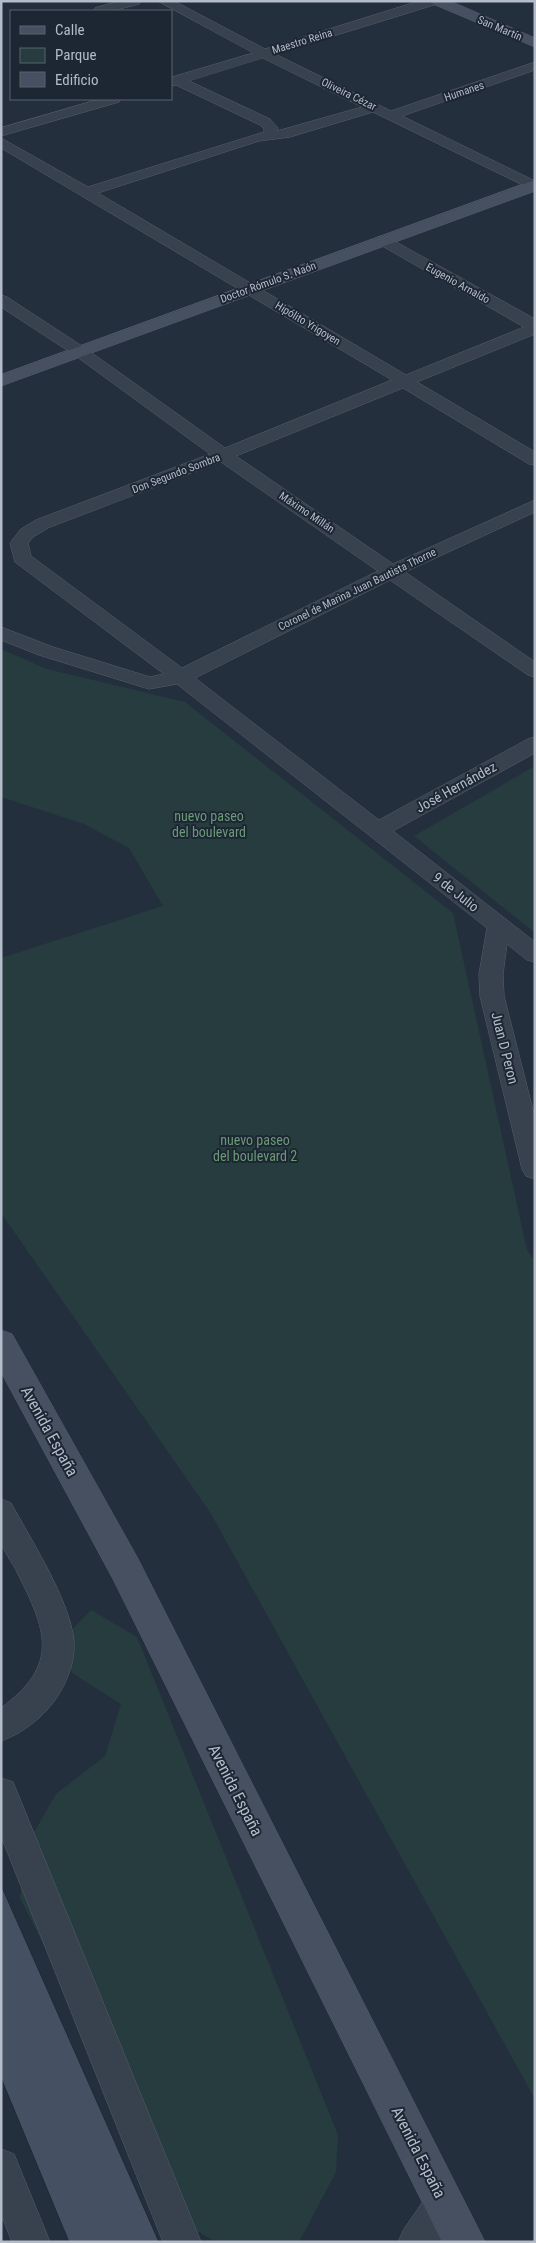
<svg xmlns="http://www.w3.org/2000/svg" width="536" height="2243" viewBox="0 0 536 2243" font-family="'Roboto Condensed',sans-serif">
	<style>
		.green { fill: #263c3f }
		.building { fill: #455162; stroke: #1f2835 }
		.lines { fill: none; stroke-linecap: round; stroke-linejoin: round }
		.street-casing { stroke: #565f6c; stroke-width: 1 }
		.secondary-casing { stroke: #565f6c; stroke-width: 1 }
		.street { fill: #38414e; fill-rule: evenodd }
		.secondary { fill: #465061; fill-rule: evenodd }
		.labels { text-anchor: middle; stroke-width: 4; stroke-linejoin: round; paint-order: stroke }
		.far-street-label { font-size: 11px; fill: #b4bcc9; stroke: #1d2633 }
		.street-label { font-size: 14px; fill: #b4bcc9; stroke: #1d2633 }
		.park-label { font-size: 14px; fill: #6b9a76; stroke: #1d2633 }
		.near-street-label { font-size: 16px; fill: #b4bcc9; stroke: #1d2633 }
	</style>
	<rect width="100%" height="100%" fill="#242f3e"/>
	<g class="green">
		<polygon points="1,649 47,669 185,702 453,913 527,1250 535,1262 535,2099 210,1512 1,1213 1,958 163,906 129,848 84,824 1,797"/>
		<polygon points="535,766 535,933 414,836"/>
		<polygon points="91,1610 137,1637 338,2135 336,2172 299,2242 216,2242 171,2216 81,2018 20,1898 26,1846 56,1794 105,1756 121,1704 72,1673 63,1639"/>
	</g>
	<polygon class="building" points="1,1885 159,2242 69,2242 1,2078"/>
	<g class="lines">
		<g class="street-casing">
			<g id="street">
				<polygon points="120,1 141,1 139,4 112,11 93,11 95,8"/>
				<path d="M158,1H174L265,49L419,1H439L437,4L275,54L391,111L535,62V70L402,116L535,181V191L373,112L290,137L259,141L98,193L406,375L524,327L377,243L375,240L377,237H387L535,319V334L417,382L535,452V465L529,464L403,388L236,456L393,564L535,500V512L405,572L535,662V677L528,675L390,580L195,678L379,820L528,739L535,737V753L393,831L535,942V962L527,960L507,944L503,974L504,996L535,1118V1179L526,1176L522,1169L480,996L479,974L487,928L177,684L149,689L39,655L1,640V627L53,647L150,677L164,674L15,562L10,543L21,529L36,520L210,454L73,354L1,307V295L7,297L85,348L225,448L392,380L1,148V138L88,187L264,132V129L260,125L176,85L171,86L172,77L253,53ZM263,58L362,107L277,131L278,128L270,119L189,81ZM221,462L378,571L182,668L31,556L28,543L33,537L48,528Z"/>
				<polygon points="100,99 121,99 119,102 1,136 1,128"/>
				<path d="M1,1499L11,1503C30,1538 77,1611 74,1650C73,1667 65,1686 55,1700C42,1718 23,1733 1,1741V1708C61,1664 46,1630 17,1572C12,1562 3,1551 1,1541C0,1528 1,1512 1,1499Z"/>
				<polygon points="1,1778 13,1782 201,2242 163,2242 1,1836"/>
				<polygon points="1,2149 14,2154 50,2242 12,2242 1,2214"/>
				<polygon points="444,2184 457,2190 463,2203 457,2216 440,2242 398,2242 404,2229 431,2190"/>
			</g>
		</g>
		<g class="secondary-casing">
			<g id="secondary">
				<polygon points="431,1 450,1 535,38 535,47 433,4"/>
				<polygon points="535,180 535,191 1,386 1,375"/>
				<polygon points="1,1330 12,1334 137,1557 485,2242 442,2242 113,1579 1,1372"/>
			</g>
		</g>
		<use href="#street" class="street"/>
		<use href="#secondary" class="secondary"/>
	</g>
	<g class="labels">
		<g class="far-street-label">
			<text transform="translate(500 28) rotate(23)" y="4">San Martín</text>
			<text transform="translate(302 41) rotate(-17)" y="4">Maestro Reina</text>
			<text transform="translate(464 91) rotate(-19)" y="4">Humanes</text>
			<text transform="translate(349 94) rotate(26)" y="4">Oliveira Cézar</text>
			<text transform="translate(268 282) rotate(-20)" y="4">Doctor Rómulo S. Naón</text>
			<text transform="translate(458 283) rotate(29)" y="4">Eugenio Arnaldo</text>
			<text transform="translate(308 323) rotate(31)" y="4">Hipólito Yrigoyen</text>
			<text transform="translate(176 473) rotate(-21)" y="4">Don Segundo Sombra</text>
			<text transform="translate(307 512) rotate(34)" y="4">Máximo Millán</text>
			<text transform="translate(357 589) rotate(-26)" y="4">Coronel de Marina Juan Bautista Thorne</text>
		</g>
		<g class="street-label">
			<text transform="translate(456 787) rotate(-29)" y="5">José Hernández</text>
			<text transform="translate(456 892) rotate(38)" y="5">9 de Julio</text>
			<text transform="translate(505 1048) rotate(76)" y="5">Juan D Peron</text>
		</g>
		<g class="park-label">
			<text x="209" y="821">nuevo paseo<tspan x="209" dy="16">del boulevard</tspan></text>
			<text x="255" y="1145">nuevo paseo<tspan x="255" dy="16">del boulevard 2</tspan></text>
		</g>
		<g class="near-street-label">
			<text transform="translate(50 1431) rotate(61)" y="6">Avenida España</text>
			<text transform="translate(236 1790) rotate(63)" y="6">Avenida España</text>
			<text transform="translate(419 2152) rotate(63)" y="6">Avenida España</text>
		</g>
	</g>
	<rect width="536" height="2243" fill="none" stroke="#b4bcc9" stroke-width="5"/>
	<rect x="10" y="10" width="162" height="90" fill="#1d2633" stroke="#59626f"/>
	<rect x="20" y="26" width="25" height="8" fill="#465061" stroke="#59626f"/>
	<text x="55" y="35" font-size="15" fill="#b4bcc9">Calle</text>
	<rect x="20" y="48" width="25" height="15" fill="#263c3f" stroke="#59626f"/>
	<text x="55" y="60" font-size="15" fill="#b4bcc9">Parque</text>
	<rect x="20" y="72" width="25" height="15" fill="#455162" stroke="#59626f"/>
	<text x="55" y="85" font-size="15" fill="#b4bcc9">Edificio</text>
</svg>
